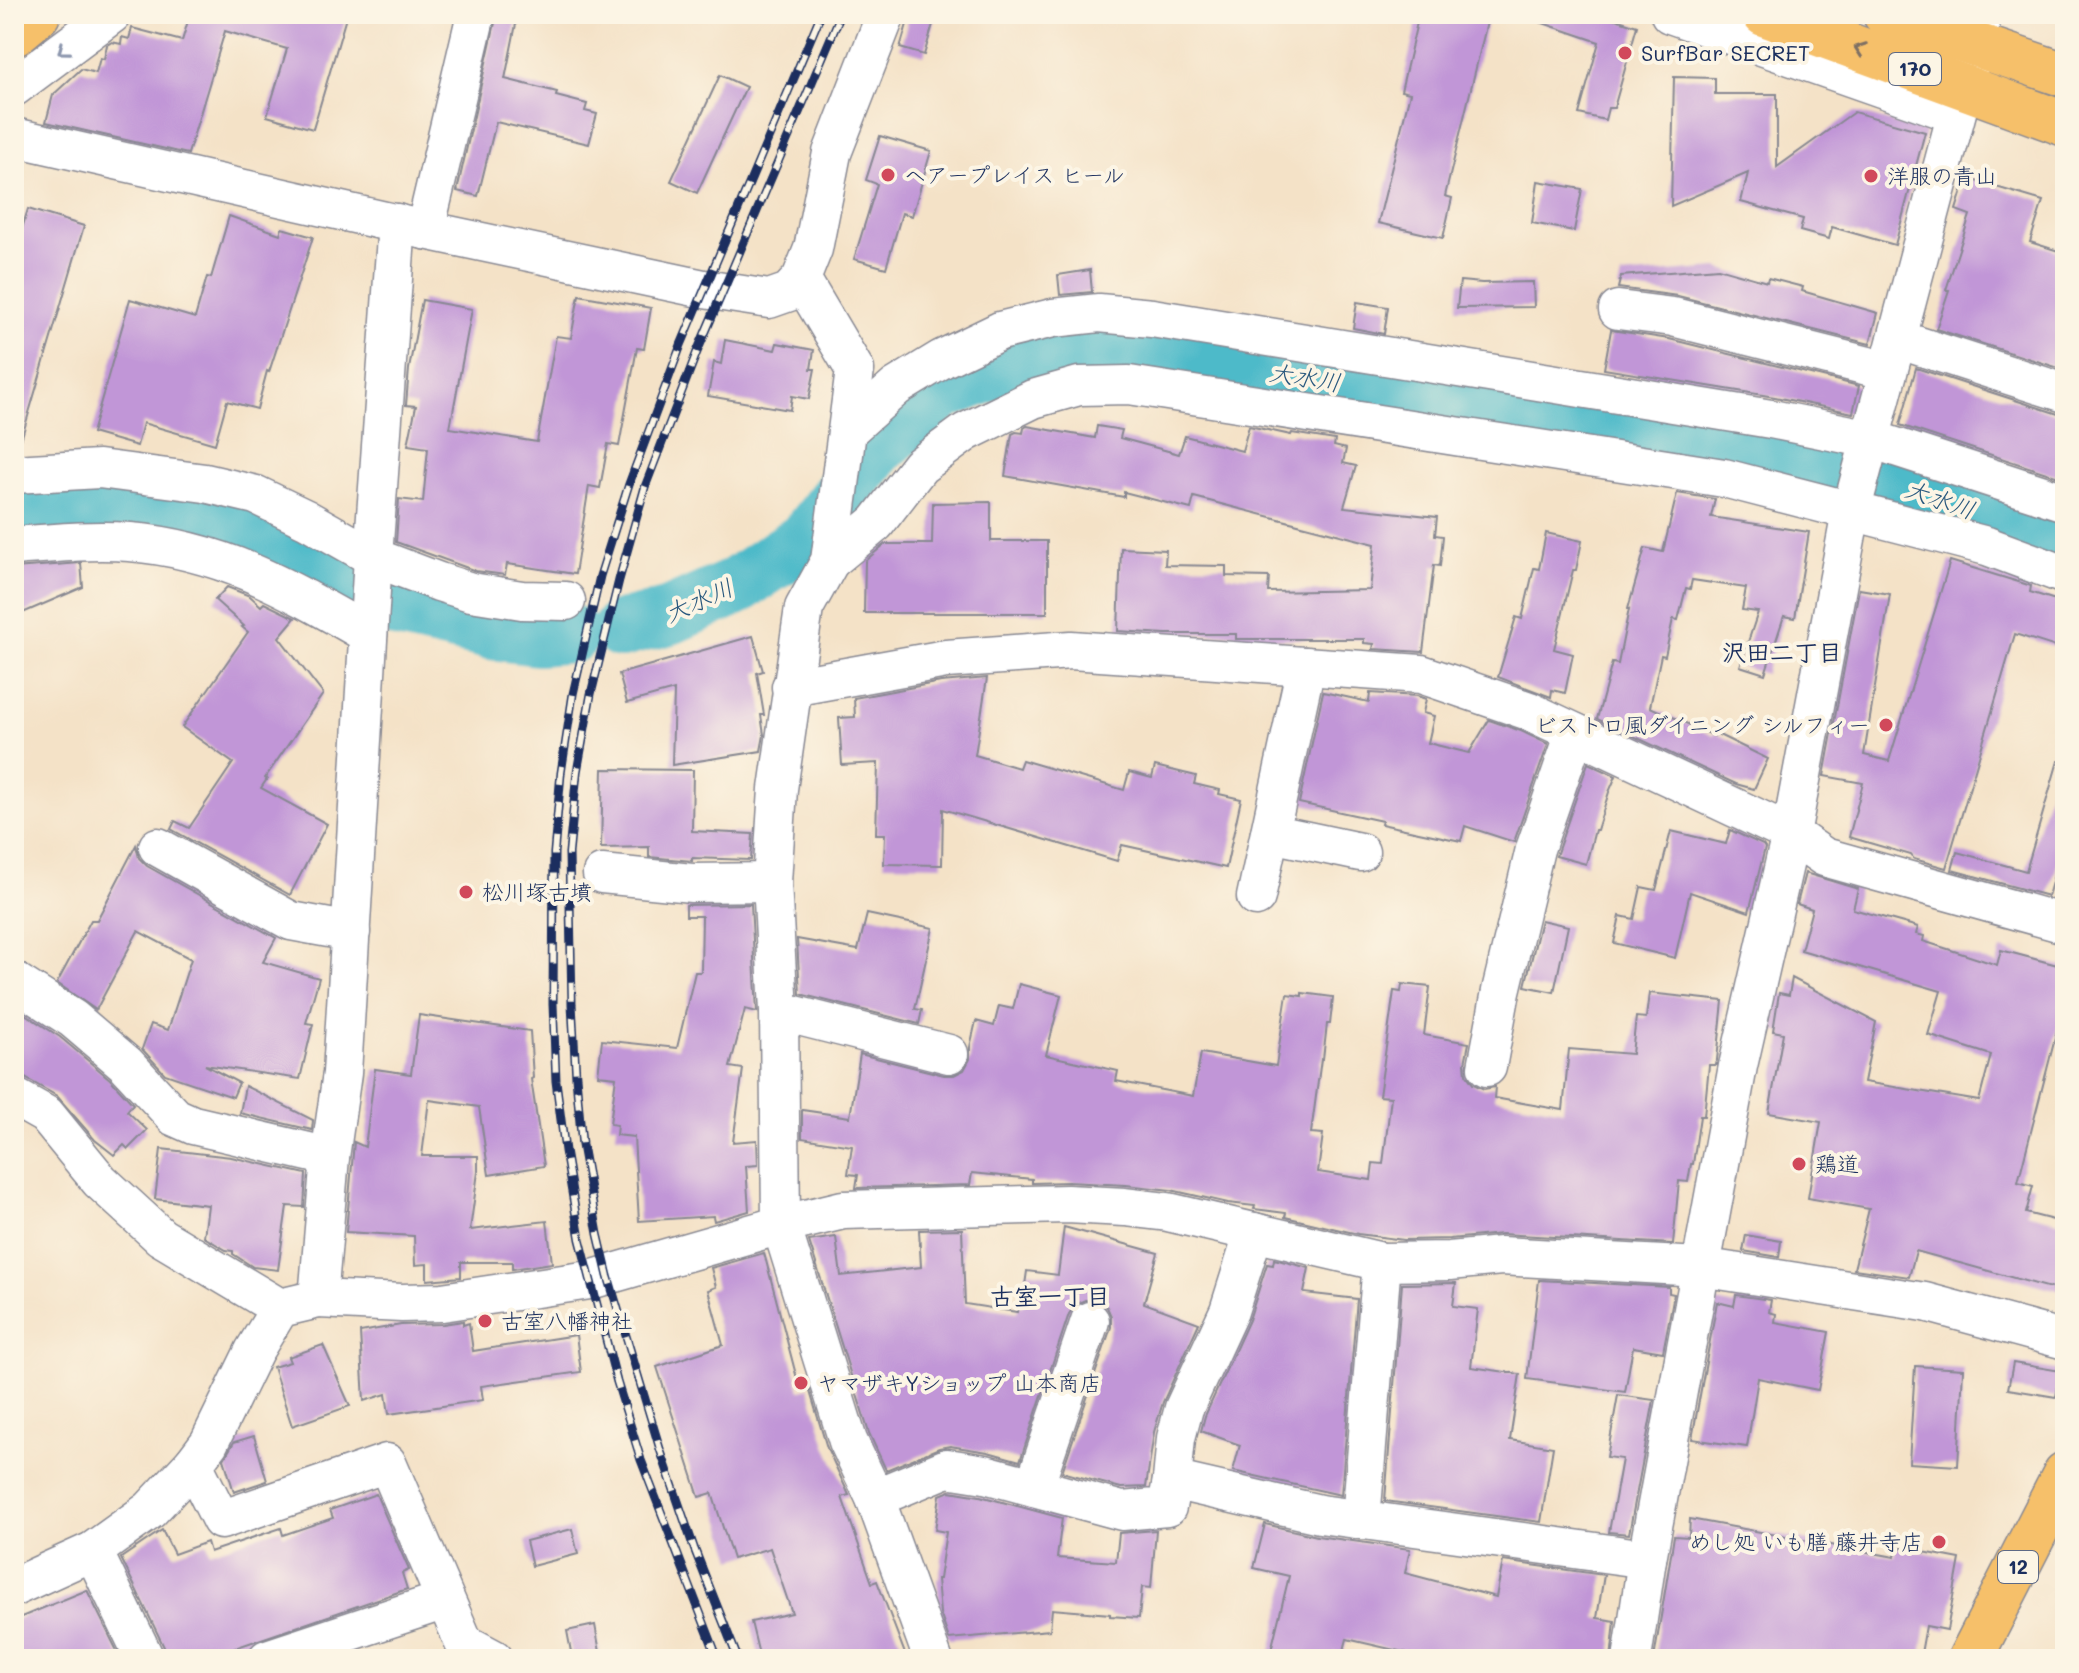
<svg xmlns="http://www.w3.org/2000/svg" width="2079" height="1673" viewBox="0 0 2079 1673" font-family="Mali,'Klee One',sans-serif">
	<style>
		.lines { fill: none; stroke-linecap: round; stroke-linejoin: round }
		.river { stroke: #4ebac9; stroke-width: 58 }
		.building { fill: #c196d7 }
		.minor-casing { stroke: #888892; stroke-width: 41 }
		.major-casing { stroke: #888892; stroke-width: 47 }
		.highway-casing { stroke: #888892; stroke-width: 47 }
		.minor { stroke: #fff; stroke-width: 38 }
		.major { stroke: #f6c06b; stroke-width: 44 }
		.highway { stroke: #f6c06b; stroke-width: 44 }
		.rail-casing { stroke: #1b2f5e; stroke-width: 9 }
		.rail { stroke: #fcf5e5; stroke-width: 6; stroke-dasharray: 18; stroke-linecap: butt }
		.oneway { stroke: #7e7064 }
		.oneway2 { stroke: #8d97ae }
		.poi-dot { fill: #d1495b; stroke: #fcf5e5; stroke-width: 3 }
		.labels { text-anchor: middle; stroke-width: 8; stroke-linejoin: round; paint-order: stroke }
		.shield { fill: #fcf5e5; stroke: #5e6a86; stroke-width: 2 }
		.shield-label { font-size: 20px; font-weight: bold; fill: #1b2f5e }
		.poi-label { font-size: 22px; fill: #1b2f5e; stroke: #fcf5e5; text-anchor: start }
		.water-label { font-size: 24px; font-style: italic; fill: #2a597e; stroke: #fcf5e5 }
		.neighbourhood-label { font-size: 24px; font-weight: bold; fill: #1b2f5e; stroke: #fcf5e5 }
	</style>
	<rect width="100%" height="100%" fill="#fcf5e5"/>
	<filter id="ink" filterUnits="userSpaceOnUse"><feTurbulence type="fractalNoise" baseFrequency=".0125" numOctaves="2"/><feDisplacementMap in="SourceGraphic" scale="16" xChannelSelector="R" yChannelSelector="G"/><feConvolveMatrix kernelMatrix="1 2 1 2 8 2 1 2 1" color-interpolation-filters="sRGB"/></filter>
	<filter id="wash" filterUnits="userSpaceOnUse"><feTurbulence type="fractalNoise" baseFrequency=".006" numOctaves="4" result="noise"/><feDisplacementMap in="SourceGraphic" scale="32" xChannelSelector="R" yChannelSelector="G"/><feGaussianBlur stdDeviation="1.8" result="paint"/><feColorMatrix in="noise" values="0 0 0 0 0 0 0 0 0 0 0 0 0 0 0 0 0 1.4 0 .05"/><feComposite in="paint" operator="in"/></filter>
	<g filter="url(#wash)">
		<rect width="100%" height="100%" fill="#f4e2c7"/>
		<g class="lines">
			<g class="river">
				<polyline points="14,514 77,505 131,508 213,522 279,542 403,611 490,631 538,637 572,634"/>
				<polyline points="621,629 670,616 735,587 805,540 876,449 944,391 1010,365 1072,351 1141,352 1767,453 1888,482 2065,542"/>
			</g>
		</g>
		<g id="blocks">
			<g class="building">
				<polygon points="190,14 347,14 313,129 267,116 287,49 225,31 188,154 46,122 53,95 81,69 96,73 100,58 104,59 107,45 112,42 121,44 122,37 129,39 132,28 182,41"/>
				<polygon points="497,14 517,19 505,79 557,92 556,96 587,104 585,111 597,114 589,144 496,122 478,196 457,191"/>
				<polygon points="910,14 936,14 924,55 900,48"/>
				<polygon points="1419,14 1489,14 1445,196 1452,198 1443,238 1378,223 1410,93 1401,91"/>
				<polygon points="1532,14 1600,14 1637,26 1614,108 1608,108 1605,120 1579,114 1599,42 1531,19"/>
				<polygon points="720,75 746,87 697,193 671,181"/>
				<polygon points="1674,77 1715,78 1715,94 1777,94 1777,167 1854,112 1925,132 1895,245 1832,227 1829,239 1800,231 1803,219 1741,202 1748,173 1671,206"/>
				<polygon points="880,136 931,151 912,216 902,213 886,268 854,259 877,184 866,180"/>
				<polygon points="1966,178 2043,201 2030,242 2065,253 2065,370 1936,329 1949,290 1946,290 1970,215 1956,210"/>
				<polygon points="1538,181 1582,189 1574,231 1532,223"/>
				<polygon points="28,209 84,226 21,440 14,439 14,255"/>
				<polygon points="229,216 280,234 282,228 313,237 269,372 267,371 257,409 227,401 215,444 143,423 137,446 92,433 130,299 195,318 207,277 211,278"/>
				<polygon points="1718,268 1767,282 1768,278 1803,287 1802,291 1878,313 1870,344 1678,296 1618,288 1621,276"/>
				<polygon points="1090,270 1092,292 1060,295 1058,275"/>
				<polygon points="1460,281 1482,283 1533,282 1534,307 1457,308"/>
				<polygon points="579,295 651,308 644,349 637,348 619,446 608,444 600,488 589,486 575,574 507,564 505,575 476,571 396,542 399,499 423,502 428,448 408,445 416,406 406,405 409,369 422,300 472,309 450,428 537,442 556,336 571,338"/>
				<polygon points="1357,302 1388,307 1384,334 1353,328"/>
				<polygon points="1611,330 1669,339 1859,386 1853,413 1775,397 1604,369"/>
				<polygon points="725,340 775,350 777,343 814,350 811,369 815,369 809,399 792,396 790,410 708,396 714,362 721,364"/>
				<polygon points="1916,368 2058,414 2065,414 2065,479 1900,425"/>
				<polygon points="1027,426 1095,438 1097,426 1122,430 1120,438 1179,454 1185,436 1242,451 1249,426 1291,435 1292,433 1335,440 1334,446 1346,449 1343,463 1356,466 1344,507 1437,517 1435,535 1443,536 1440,566 1434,565 1423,652 1373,649 1374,644 1364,643 1364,639 1236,639 1236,634 1166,634 1118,631 1121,548 1166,550 1165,565 1226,566 1226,576 1269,577 1268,592 1370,590 1375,544 1194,497 1191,509 1124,492 1124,497 1005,476 1012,434 1016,432 1023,433 1024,428"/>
				<polygon points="1677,493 1715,499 1711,517 1809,532 1795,618 1784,616 1765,674 1740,666 1758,612 1742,610 1746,588 1692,580 1690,589 1686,588 1678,620 1673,619 1665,656 1661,655 1650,707 1714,736 1715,733 1768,759 1754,789 1736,784 1597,719 1612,663 1618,664 1629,609 1628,609 1645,548 1663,552"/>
				<polygon points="991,502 991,541 1047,541 1047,613 864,613 865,561 885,544 932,544 933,503"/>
				<polygon points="1546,533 1582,541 1576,570 1573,570 1554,649 1573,654 1565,693 1552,690 1551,697 1498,677 1516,617 1522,619 1534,568 1539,569"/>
				<polygon points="1950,561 2025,584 2031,586 2030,592 2065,603 2065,650 2015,634 1946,868 1914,859 1911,855 1849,837 1863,783 1824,776 1859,589 1890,594 1864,755 1889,761"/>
				<polygon points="81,563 83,587 18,615 14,568"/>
				<polygon points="227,587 250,596 261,606 264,603 295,618 279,637 323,694 265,778 267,779 261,788 327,824 290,895 171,829 175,821 189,828 233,763 182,727 248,632 242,627 244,626 215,600"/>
				<polygon points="753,636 763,671 757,673 764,715 761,715 764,735 761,751 672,765 674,690 627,703 619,674"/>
				<polygon points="987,678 975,755 1019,768 1022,760 1124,790 1129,772 1152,778 1155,766 1196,776 1194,784 1220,790 1219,794 1241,799 1226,868 1122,845 1117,861 943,809 942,865 884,864 885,834 876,834 878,763 842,765 839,718 855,717 854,698 941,682"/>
				<polygon points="1323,692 1369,702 1370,693 1417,696 1426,699 1423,713 1434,716 1428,743 1469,753 1489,720 1521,731 1548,744 1514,842 1465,826 1461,841 1381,824 1382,821 1299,803"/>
				<polygon points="2058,761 2065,762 2065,838 2048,896 1952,870 1957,852 2026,871"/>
				<polygon points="1588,763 1616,776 1609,792 1597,830 1595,830 1586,864 1556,856"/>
				<polygon points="603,769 693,770 692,831 753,834 751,860 692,858 692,861 649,857 649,847 601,848"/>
				<polygon points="1730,830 1763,845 1765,848 1749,912 1690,892 1675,958 1614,943 1620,916 1634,919 1641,887 1656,890 1671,831 1726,844"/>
				<polygon points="136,845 139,858 147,866 276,938 263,962 319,978 306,1023 313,1024 300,1079 205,1065 239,1083 233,1097 165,1074 142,1049 151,1024 168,1030 191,959 138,931 96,1010 57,983 91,920 97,920"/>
				<polygon points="1805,873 1858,889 1853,909 1918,927 1916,934 1924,936 1923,941 1997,965 2001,950 2065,967 2065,1016 2061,1015 2018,1182 2033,1186 2026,1213 2065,1223 2065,1292 1916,1251 1909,1277 1854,1269 1869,1209 1808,1198 1821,1122 1769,1113 1783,1033 1773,1031 1779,993 1789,995 1792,978 1876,1022 1864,1082 1979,1101 1991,1055 1928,1035 1941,991 1801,950 1812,909 1797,904"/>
				<polygon points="751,904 757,1012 745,1009 730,1067 743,1069 733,1142 757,1140 758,1165 746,1166 749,1211 714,1221 713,1216 639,1221 634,1137 616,1135 617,1125 610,1124 616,1077 598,1075 602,1040 677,1048 695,972 701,972 702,916 686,916 686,905"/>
				<polygon points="867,914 933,928 915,1009 922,1010 919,1024 800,994 797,939 858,950"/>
				<polygon points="1541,920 1568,926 1554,992 1525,986"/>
				<polygon points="1019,984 1061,995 1046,1055 1118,1071 1116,1081 1193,1096 1201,1053 1276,1066 1287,994 1302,996 1302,993 1333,997 1330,1024 1327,1024 1323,1059 1321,1059 1311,1133 1323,1134 1318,1172 1371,1180 1373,1163 1383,1164 1391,1097 1379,1096 1394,991 1401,992 1402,984 1430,987 1424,1035 1469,1043 1465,1063 1466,1074 1473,1084 1484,1089 1495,1087 1494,1098 1563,1110 1569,1049 1632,1054 1636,1017 1646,1018 1649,993 1723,1001 1717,1060 1716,1065 1709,1065 1704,1116 1700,1116 1693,1164 1691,1164 1688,1182 1679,1181 1673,1244 1502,1234 1449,1239 1404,1240 1358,1234 1285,1217 1286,1213 1254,1209 1255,1206 1228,1203 1171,1190 1126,1185 1068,1182 1032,1183 1032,1179 972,1173 970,1185 856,1188 858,1175 848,1174 852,1146 802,1138 802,1110 850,1117 860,1054 944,1075 954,1075 964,1070 970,1059 970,1047 976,1021 994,1026 999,1006 1013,1009"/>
				<polygon points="14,1007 60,1037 111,1080 133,1104 127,1111 147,1130 128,1149 124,1145 114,1155 95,1140 57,1096 25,1078 14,1075"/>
				<polygon points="419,1015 530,1031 533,1078 531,1079 544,1166 489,1175 479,1107 429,1100 422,1156 478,1156 478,1172 470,1230 547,1221 552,1263 512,1269 512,1262 461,1262 461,1277 427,1280 427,1264 415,1265 414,1236 346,1232 354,1142 365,1147 375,1069 411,1074"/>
				<polygon points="245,1086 313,1120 312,1130 240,1113"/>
				<polygon points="161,1149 231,1157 306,1174 304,1207 287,1206 278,1270 253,1267 233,1254 233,1251 226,1250 204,1237 208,1205 155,1199"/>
				<polygon points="1064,1227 1158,1253 1144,1303 1199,1323 1163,1402 1154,1432 1146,1487 1121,1488 1062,1472 1111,1327 1111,1316 1107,1307 1096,1300 1085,1300 1076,1304 1069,1314 1020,1461 988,1452 950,1446 939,1448 886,1470 869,1433 809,1241 836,1237 841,1276 921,1267 919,1230 962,1229 965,1304 1017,1312 1018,1306 1022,1306 1027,1271 1058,1275"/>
				<polygon points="1746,1235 1781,1241 1779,1257 1743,1251"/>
				<polygon points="764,1253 800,1390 809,1388 827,1448 849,1495 842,1497 872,1583 877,1581 907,1659 760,1659 751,1622 792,1613 770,1548 733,1559 712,1493 699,1497 657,1367 723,1345 708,1290 716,1287 711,1268"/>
				<polygon points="1274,1259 1309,1268 1304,1293 1357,1299 1341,1495 1233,1471 1240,1445 1201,1431 1205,1416 1249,1320 1267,1264 1273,1265"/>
				<polygon points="1539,1280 1669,1287 1669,1293 1674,1294 1663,1352 1633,1347 1625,1392 1527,1379"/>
				<polygon points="1456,1283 1453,1306 1478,1309 1471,1367 1520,1374 1510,1440 1553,1447 1541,1522 1385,1501 1402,1284"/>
				<polygon points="1736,1295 1771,1300 1769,1312 1776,1314 1775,1322 1829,1332 1818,1390 1758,1378 1747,1447 1692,1439 1717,1302 1734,1306"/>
				<polygon points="463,1321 463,1325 469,1323 473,1351 576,1335 581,1372 481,1386 483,1400 389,1414 386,1394 364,1401 360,1332 401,1325 443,1324"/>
				<polygon points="323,1345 350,1406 292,1426 273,1367 290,1362 288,1357"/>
				<polygon points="2013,1363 2061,1371 2056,1397 2008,1389"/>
				<polygon points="1915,1366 1963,1369 1958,1466 1909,1463"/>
				<polygon points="1618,1395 1654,1400 1629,1534 1609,1532 1622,1459 1607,1457"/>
				<polygon points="254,1436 267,1481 234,1492 224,1459 234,1442"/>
				<polygon points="950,1491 980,1496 1062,1518 1057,1558 1116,1562 1119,1533 1156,1530 1151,1588 1142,1587 1139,1618 1110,1616 1110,1614 1052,1609 1050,1630 949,1639 940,1613 937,1579 939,1579 946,1532 935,1530 940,1495"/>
				<polygon points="376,1494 409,1570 402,1573 407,1589 220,1653 222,1659 167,1659 165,1649 121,1558 162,1530 174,1554 207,1542 210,1552 281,1528 283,1535 333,1518 330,1510"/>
				<polygon points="1690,1519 1895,1557 1897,1547 1960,1559 1947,1630 1926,1626 1920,1659 1654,1659 1674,1536 1689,1537"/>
				<polygon points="1265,1524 1317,1536 1410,1549 1405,1573 1496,1597 1503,1561 1604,1575 1597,1618 1615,1621 1611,1659 1411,1659 1412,1654 1347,1639 1343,1654 1334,1652 1332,1659 1269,1659 1289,1576 1254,1568"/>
				<polygon points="572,1529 578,1554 532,1566 526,1541"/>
				<polygon points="87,1590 121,1659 14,1659 14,1620"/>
				<polygon points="595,1625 600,1652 572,1657 567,1631"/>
			</g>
		</g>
	</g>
	<g filter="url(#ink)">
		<use href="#blocks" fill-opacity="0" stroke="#888892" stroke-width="2"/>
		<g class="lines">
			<g class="minor-casing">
				<g id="minor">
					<polyline points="1670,14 1956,114"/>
					<polyline points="14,87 112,14"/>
					<polyline points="14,137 425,230 704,289 769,299 789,292 801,279 813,249 832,153 886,14"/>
					<polyline points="425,230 476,14"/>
					<polyline points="801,279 855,370 830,561 804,608 778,789 772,882 779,1011 781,1225 848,1441 875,1498 933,1659"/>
					<polyline points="1618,310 1673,317 1888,371"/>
					<polyline points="1897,339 2065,393"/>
					<polyline points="848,430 896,387 942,359 1000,331 1053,318 1099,313 1152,318 1771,419 1871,439 2065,502"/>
					<polyline points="14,474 99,469 205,483 256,495 306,519 373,557 439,582 471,592 522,600 566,601"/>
					<path d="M14,546C53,543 92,539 130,542C222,549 291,590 368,634"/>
					<polyline points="830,561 876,523 920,466 966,432 1033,399 1079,386 1129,385 1724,478 1987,546 2065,575"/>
					<polyline points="791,687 946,659 1071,650 1421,674 1529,711 1791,834 1824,857 2065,924"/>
					<polyline points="1270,833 1360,852"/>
					<polyline points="158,847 291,921 351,932"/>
					<polyline points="602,874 692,883 772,882"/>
					<polyline points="1256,897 1306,666"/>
					<polyline points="14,981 73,1019 126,1064 175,1117 193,1125 330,1157"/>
					<polyline points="779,1011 949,1054"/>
					<polyline points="1487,1067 1501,991 1535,849 1575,733"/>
					<polyline points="14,1097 46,1115 100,1181 161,1237 280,1308"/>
					<polyline points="318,1299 402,1303 442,1302 590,1280 781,1225 843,1210 1067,1204 1125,1207 1168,1212 1382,1262 1450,1261 1501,1256 1700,1267 1925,1302 2065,1340"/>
					<polyline points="193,1464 221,1520 387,1463 464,1643 494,1659"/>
					<polyline points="1172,1480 1320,1514 1647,1559"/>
					<polyline points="1034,1487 1090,1321"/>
					<polyline points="875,1498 947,1468 985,1474 1122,1511 1167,1507 1172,1480 1176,1438 1184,1408 1229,1311 1254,1232"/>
					<polyline points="1361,1520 1382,1262"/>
					<polyline points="93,1551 145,1659"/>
					<polyline points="14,1587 93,1551 150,1510 193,1464 209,1443 254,1351 280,1308 318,1299 330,1157 342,1073 373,557 397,223"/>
					<polyline points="267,1659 445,1600"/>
					<polyline points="1632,1659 1647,1559 1738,1066 1791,834 1851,512 1983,14"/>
				</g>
			</g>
			<g class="major-casing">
				<polyline id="major" points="1970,1659 2065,1474"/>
			</g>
			<g class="highway-casing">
				<g id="highway">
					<polyline points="1764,14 2065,124"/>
					<polyline points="1885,14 2065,75"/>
					<polyline points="14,34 38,14"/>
				</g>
			</g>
			<use href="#minor" class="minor"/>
			<use href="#major" class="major"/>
			<use href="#highway" class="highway"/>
			<g class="rail-casing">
				<g id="rail">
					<polyline points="718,1659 641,1460 617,1382 580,1239 565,1151 556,1081 553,1004 554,853 561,773 573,694 600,576 629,484 681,345 821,14"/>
					<polyline points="738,1659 694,1548 660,1449 608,1276 598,1234 582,1145 576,1077 572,1004 569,853 577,772 591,694 619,580 645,487 697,352 841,14"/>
				</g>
			</g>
			<use href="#rail" class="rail"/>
		</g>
		<defs><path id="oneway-chevron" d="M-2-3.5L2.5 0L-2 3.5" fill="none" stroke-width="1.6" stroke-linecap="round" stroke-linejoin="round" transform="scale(2)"/></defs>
		<use class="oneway" href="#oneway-chevron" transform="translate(1860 49) rotate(-160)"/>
		<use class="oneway2" href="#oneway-chevron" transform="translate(63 50) rotate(143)"/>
	</g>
	<g class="poi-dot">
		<circle cx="1625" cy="53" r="8"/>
		<circle cx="888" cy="175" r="8"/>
		<circle cx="1871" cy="176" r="8"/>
		<circle cx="1886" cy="725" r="8"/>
		<circle cx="466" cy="892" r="8"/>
		<circle cx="1799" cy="1164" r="8"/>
		<circle cx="485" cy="1321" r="8"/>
		<circle cx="801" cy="1383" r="8"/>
		<circle cx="1939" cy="1542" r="8"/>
	</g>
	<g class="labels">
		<g class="shield">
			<rect x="1889" y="53" width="52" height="32" rx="6"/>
			<rect x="1998" y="1551" width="40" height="32" rx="6"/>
		</g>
		<g class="shield-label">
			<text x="1915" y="76">170</text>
			<text x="2018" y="1574">12</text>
		</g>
		<g class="poi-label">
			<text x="1641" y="61">SurfBar SECRET</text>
			<text x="904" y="183">ヘアープレイス ヒール</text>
			<text x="1887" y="184">洋服の青山</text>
			<text x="1870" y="733" text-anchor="end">ビストロ風ダイニング シルフィー</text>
			<text x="482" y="900">松川塚古墳</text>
			<text x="1815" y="1172">鶏道</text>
			<text x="501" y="1329">古室八幡神社</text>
			<text x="817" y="1391">ヤマザキYショップ 山本商店</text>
			<text x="1923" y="1550" text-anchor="end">めし処 いも膳 藤井寺店</text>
		</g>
		<g class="water-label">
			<text transform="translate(1305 378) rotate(9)" y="8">大水川</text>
			<text transform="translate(1940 500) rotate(19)" y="8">大水川</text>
			<text transform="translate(699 601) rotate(-24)" y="8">大水川</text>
		</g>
		<g class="neighbourhood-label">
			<text x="1782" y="661">沢田二丁目</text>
			<text x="1050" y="1305">古室一丁目</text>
		</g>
	</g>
	<rect width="2079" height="1673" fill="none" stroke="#fcf5e5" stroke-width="48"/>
</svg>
